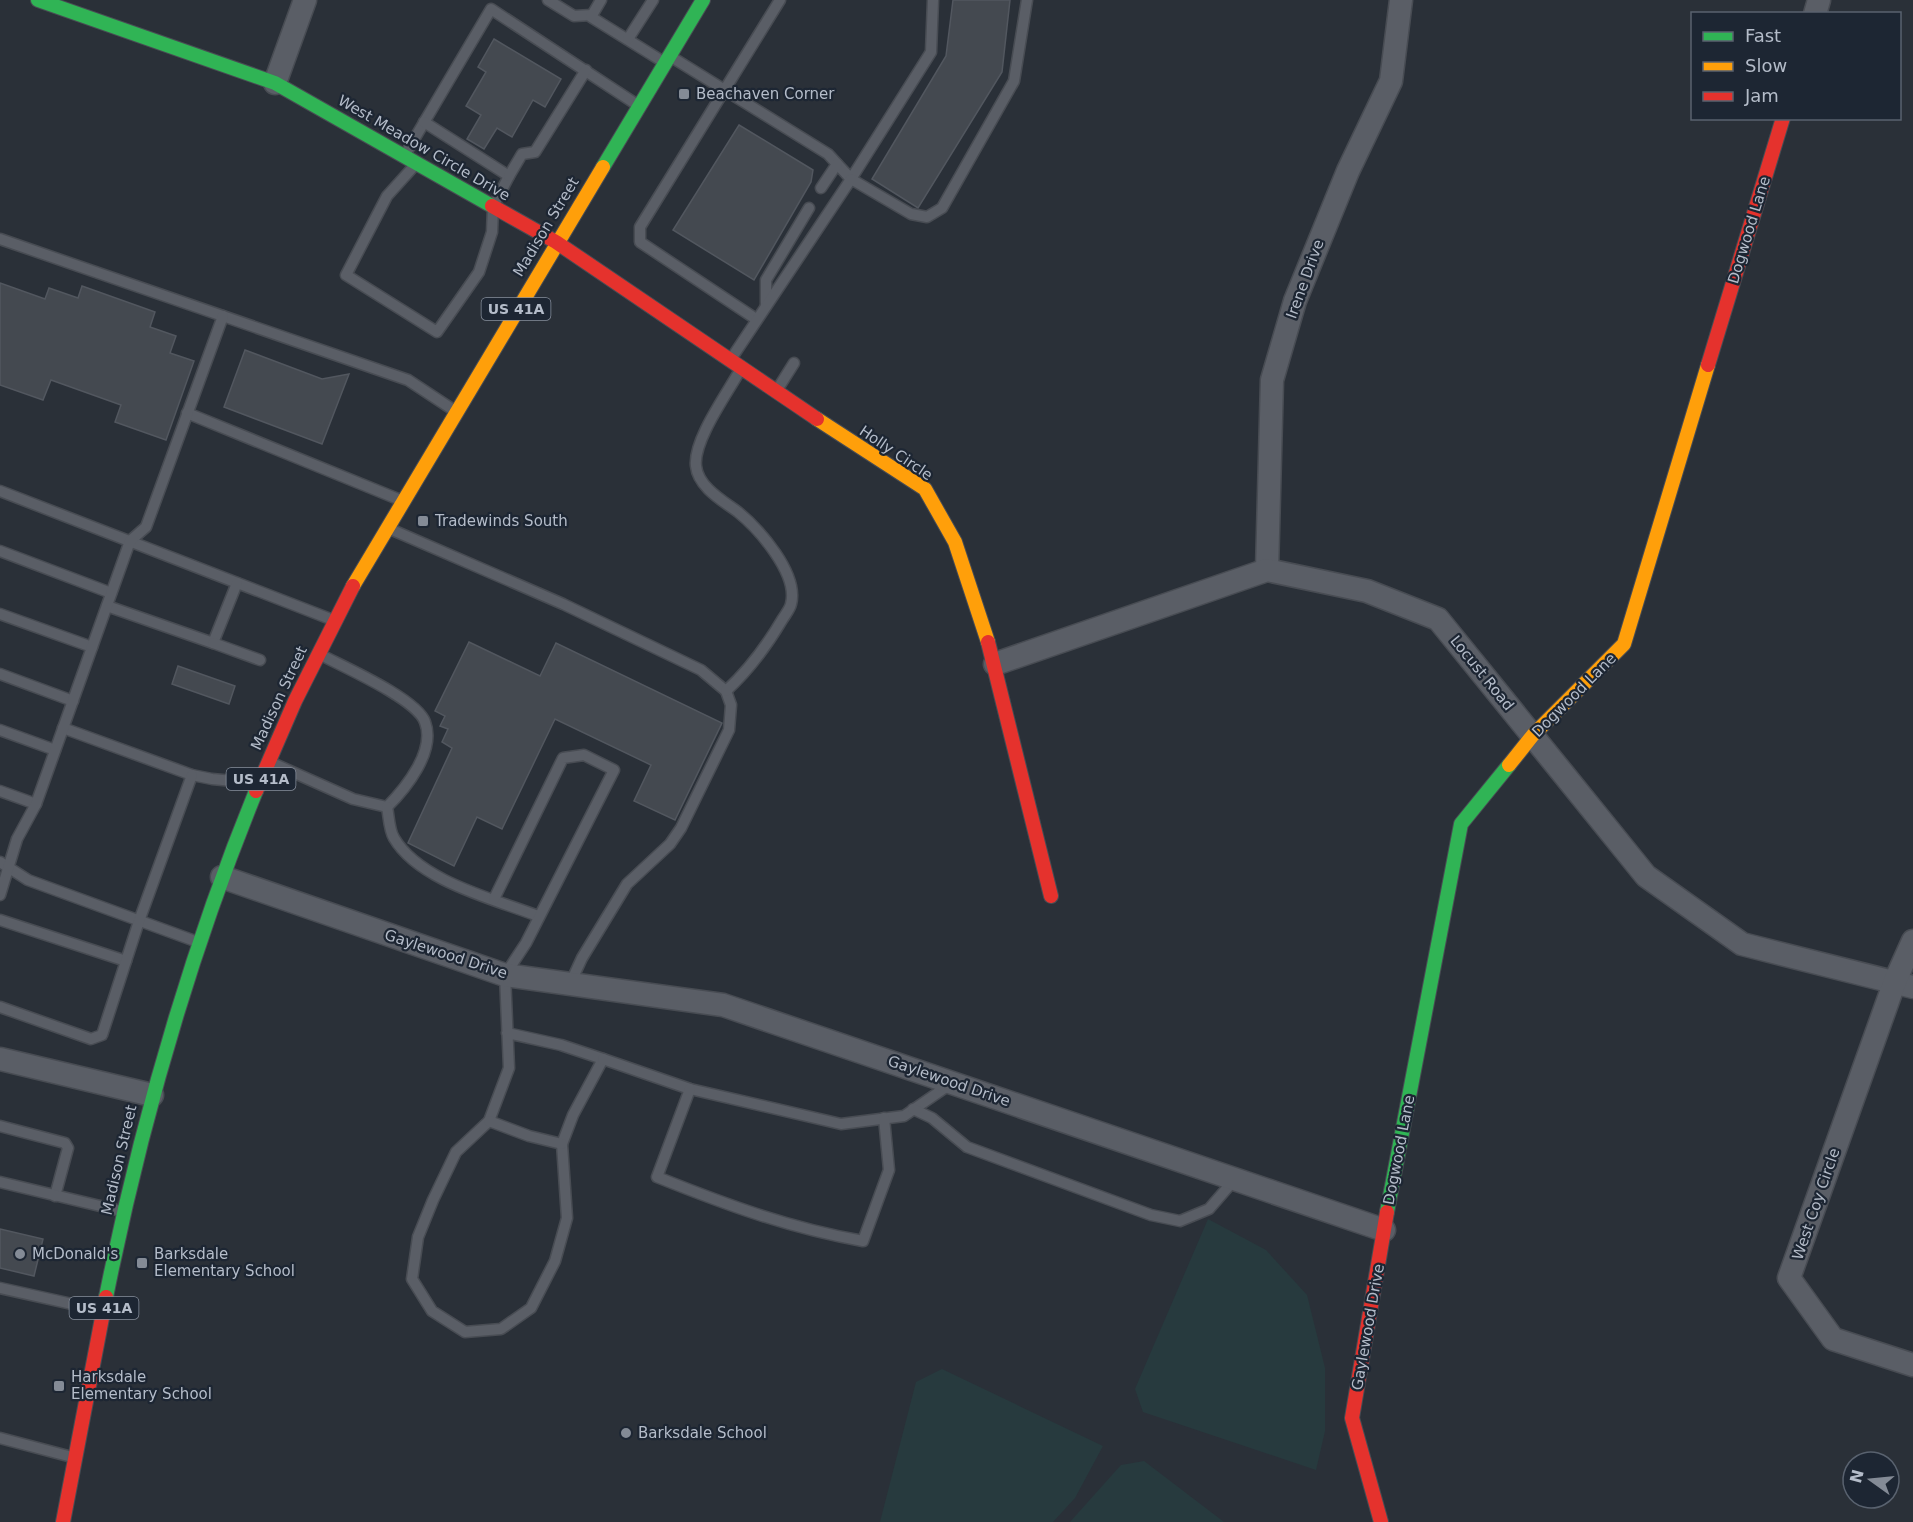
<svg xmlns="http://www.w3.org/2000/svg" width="1913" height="1522" viewBox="0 0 1913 1522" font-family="'DejaVu Sans',sans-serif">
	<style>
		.green { fill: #273a3e }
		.building { fill: #444950; stroke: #52575f; stroke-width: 1.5 }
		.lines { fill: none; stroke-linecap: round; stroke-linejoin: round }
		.lane-casing { stroke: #484c53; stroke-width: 13 }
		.street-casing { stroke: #484c53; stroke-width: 25 }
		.fast-casing { stroke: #484c53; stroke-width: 16 }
		.slow-casing { stroke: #484c53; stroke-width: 16 }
		.jam-casing { stroke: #484c53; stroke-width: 16 }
		.lane { stroke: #5a5e66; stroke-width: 10 }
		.street { stroke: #5a5e66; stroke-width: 22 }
		.fast { stroke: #30b455; stroke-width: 14 }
		.slow { stroke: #ff9f0a; stroke-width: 14 }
		.jam { stroke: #e5322d; stroke-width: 14 }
		.poi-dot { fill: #848b96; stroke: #1d2633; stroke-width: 2 }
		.labels { text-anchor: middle; stroke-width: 4.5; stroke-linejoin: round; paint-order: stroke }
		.shield { fill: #1d2633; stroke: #878f9c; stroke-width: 1.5 }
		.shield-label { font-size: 14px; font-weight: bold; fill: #b4bcc9 }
		.poi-label { font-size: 15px; fill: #b4bcc9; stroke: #1d2633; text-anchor: start }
		.street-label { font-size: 15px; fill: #b4bcc9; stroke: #1d2633 }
	</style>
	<rect width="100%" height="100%" fill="#2a3038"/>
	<g class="green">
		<polygon points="1208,1219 1266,1250 1307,1295 1325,1368 1325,1431 1316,1470 1143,1412 1135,1389"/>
		<polygon points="942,1369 1103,1446 1075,1498 1053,1522 880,1522 916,1382"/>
		<polygon points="1144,1461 1224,1522 1070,1522 1121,1465"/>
	</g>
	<g class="building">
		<polygon points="953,0 1010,0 1002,72 918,208 872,179 946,56"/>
		<polygon points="494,39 561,79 545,107 533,100 512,137 497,128 484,149 467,139 481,115 466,106 486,72 478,67"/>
		<polygon points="739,125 813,170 811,182 754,280 673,230"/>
		<polygon points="0,283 45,299 49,288 78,298 82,286 155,312 150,327 176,336 170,353 194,361 166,440 115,422 121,405 51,380 43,400 0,385"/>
		<polygon points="245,350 322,379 349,374 322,444 224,407"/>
		<polygon points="469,642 540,676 556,643 722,723 675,820 634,801 651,765 555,719 502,829 477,817 454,866 408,843 452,748 442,742 448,729 440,726 445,716 435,711"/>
		<polygon points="178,666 235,686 229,704 172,684"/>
		<polygon points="0,1229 43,1239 34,1276 0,1268"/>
	</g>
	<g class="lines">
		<g class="lane-casing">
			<g id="lane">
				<polyline points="548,0 574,16 592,15"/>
				<polyline points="601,0 591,17 662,61"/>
				<polyline points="628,39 653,0"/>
				<polyline points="673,58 828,154 851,179 931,52 933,0"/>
				<polyline points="406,153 491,9 636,104"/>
				<polyline points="415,165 387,196 346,275 437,332 479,272 492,232 493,207 509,176 424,122"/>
				<polyline points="509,176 522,154 535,152 586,70"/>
				<polyline points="821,188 837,164"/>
				<polyline points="0,239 408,380 452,409"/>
				<polyline points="766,306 766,280 809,208"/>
				<polyline points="756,319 640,242 640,227 780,0"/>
				<polyline points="731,359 851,179 911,214 927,217 942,208 1014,81 1027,0"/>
				<polyline points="777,390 794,363"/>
				<polyline points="187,413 398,499"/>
				<polyline points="0,491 333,620"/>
				<polyline points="390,529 563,604 701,670 726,691 731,705 729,730 681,828 670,844 627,884 582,958 570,984"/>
				<polyline points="0,551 111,593"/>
				<polyline points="107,606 213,643 237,583"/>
				<polyline points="0,614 92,647"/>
				<polyline points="213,643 260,660"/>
				<path d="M321,655C344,667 417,699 425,722C436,751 406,788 387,807"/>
				<polyline points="0,674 73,701"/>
				<path d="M726,691C749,670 766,647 782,620C785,615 790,609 791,604C799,574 759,529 738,512C723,501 698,487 696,466C693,441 726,395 739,372"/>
				<polyline points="63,728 192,775 212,779 255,783"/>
				<polyline points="0,730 55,750"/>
				<polyline points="270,762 353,799 387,807"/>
				<polyline points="0,791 36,804"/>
				<path d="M387,807C389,817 389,830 394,838C419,881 494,899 538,916"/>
				<polyline points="0,862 28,880 195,941"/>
				<polyline points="0,895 17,839 36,804 130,541 146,527 223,316"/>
				<polyline points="494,899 563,758 584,755 614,770 526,943 505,975 509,1068 489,1121 456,1152 433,1200 418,1237 412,1279 432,1311 465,1332 501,1329 531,1308 555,1261 567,1218 562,1144 573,1115 603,1059 561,1045 507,1033"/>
				<polyline points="0,920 126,961"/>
				<polyline points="0,1007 91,1039 102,1035 139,921 192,775"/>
				<polyline points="603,1059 690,1089 841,1124 904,1116 952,1083"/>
				<path d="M690,1089L657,1177C727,1205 789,1228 863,1241L889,1170L884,1118"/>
				<polyline points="913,1109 932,1118 967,1147 1151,1215 1180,1221 1209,1209 1235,1179"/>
				<polyline points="489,1121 529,1136 562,1144"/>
				<polyline points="0,1126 65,1143 68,1148 55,1196"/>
				<polyline points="0,1182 121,1211"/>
				<polyline points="0,1288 99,1310"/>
				<polyline points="0,1438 72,1457"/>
			</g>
		</g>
		<g class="street-casing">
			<g id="street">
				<polyline points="1815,14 1819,0"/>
				<polyline points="275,83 305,0"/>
				<polyline points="1267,570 1272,380 1295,301 1348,171 1391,81 1401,0"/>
				<polyline points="995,664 1267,570 1367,591 1438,619 1646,876 1742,944 1913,987"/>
				<polyline points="222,877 505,975 723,1005 1384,1230"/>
				<polyline points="1913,941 1895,981 1789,1278 1833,1339 1913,1365"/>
				<polyline points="0,1059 152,1095"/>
			</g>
		</g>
		<g class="fast-casing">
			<g id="fast">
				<polyline points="38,0 275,83 492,206"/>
				<polyline points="603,167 703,0"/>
				<polyline points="1387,1212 1461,824 1509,765"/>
				<path d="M106,1297C141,1123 189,955 256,791"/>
			</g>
		</g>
		<g class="slow-casing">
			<g id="slow">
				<polyline points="817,419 925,489 955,542 988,642"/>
				<polyline points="353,586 603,167"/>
				<polyline points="1509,765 1533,735 1624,644 1708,365"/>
			</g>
		</g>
		<g class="jam-casing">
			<g id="jam">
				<polyline points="492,206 556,242 817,419"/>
				<polyline points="1708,365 1783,118"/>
				<polyline points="988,642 1051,896"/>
				<polyline points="256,791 295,701 353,586"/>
				<polyline points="63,1522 106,1297"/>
				<polyline points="1381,1522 1352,1418 1387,1212"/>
			</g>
		</g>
		<use href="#lane" class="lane"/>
		<use href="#street" class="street"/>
		<use href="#fast" class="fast"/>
		<use href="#slow" class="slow"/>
		<use href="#jam" class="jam"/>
	</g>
	<g class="poi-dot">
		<rect x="678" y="88" width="12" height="12" rx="3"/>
		<rect x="417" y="515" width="12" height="12" rx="3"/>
		<circle cx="20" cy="1254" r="6"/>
		<rect x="136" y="1257" width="12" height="12" rx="3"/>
		<rect x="53" y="1380" width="12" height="12" rx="3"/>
		<circle cx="626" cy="1433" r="6"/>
	</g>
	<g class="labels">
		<g class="shield">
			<rect x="481.5" y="298" width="69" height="22" rx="4.5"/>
			<rect x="226.5" y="768" width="69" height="22" rx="4.5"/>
			<rect x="69.5" y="1297" width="69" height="22" rx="4.5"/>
		</g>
		<g class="shield-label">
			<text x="516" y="314">US 41A</text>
			<text x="261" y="784">US 41A</text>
			<text x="104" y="1313">US 41A</text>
		</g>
		<g class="poi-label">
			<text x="696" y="99">Beachaven Corner</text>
			<text x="435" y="526">Tradewinds South</text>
			<text x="32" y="1259">McDonald's</text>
			<text x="154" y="1259">Barksdale<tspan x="154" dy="17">Elementary School</tspan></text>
			<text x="71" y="1382">Harksdale<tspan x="71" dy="17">Elementary School</tspan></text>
			<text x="638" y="1438">Barksdale School</text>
		</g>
		<g class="street-label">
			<text transform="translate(424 148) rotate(30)" y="5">West Meadow Circle Drive</text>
			<text transform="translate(546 227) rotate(-59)" y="5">Madison Street</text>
			<text transform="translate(1749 230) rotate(-73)" y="5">Dogwood Lane</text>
			<text transform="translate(1305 279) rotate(-70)" y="5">Irene Drive</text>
			<text transform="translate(896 453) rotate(34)" y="5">Holly Circle</text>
			<text transform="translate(1482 673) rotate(51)" y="5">Locust Road</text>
			<text transform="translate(1574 695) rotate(-45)" y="5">Dogwood Lane</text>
			<text transform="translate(279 698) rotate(-65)" y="5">Madison Street</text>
			<text transform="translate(446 954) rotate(18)" y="5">Gaylewood Drive</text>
			<text transform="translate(949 1081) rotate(19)" y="5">Gaylewood Drive</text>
			<text transform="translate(1399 1150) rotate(-79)" y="5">Dogwood Lane</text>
			<text transform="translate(119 1160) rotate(-77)" y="5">Madison Street</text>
			<text transform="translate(1816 1204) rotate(-71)" y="5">West Coy Circle</text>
			<text transform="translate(1368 1327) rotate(-80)" y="5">Gaylewood Drive</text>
		</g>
	</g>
	<rect x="1691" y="12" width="210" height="108" fill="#1d2633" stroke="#59626f" stroke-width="1.5"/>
	<rect x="1703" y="32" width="30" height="9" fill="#30b455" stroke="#59626f" stroke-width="1.5"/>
	<text x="1745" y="42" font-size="18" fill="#b4bcc9">Fast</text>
	<rect x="1703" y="62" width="30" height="9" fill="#ff9f0a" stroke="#59626f" stroke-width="1.5"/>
	<text x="1745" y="72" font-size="18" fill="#b4bcc9">Slow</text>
	<rect x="1703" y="92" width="30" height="9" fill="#e5322d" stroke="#59626f" stroke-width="1.5"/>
	<text x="1745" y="102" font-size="18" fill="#b4bcc9">Jam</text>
	<g transform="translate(1871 1480) rotate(285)"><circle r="28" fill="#1d2633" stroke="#59626f" stroke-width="1.5"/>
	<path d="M0-4.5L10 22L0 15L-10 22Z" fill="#848b96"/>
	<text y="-9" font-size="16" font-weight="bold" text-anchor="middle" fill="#b4bcc9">N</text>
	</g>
</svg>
